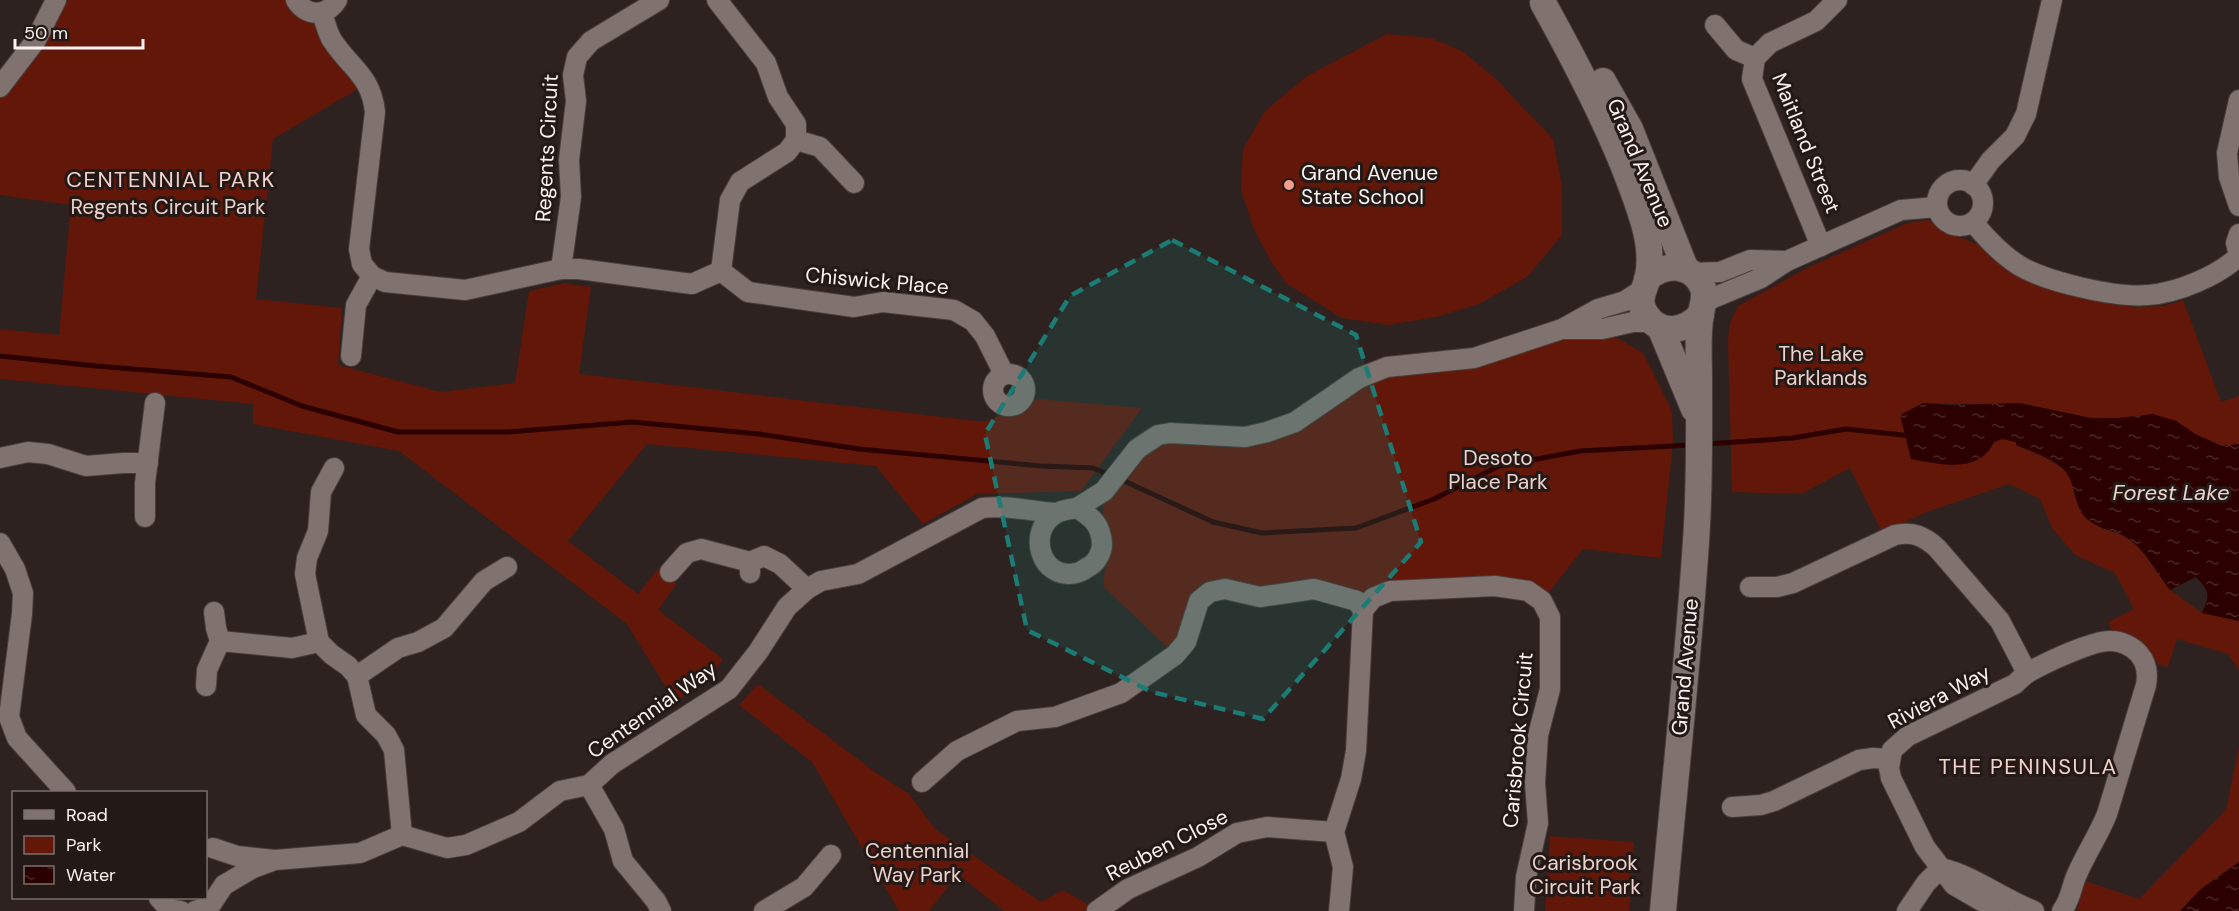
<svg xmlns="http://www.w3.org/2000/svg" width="2239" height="911" viewBox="0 0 2239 911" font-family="'DM Sans',sans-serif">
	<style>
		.park { fill: #631709 }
		.water { fill: url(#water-ripples) }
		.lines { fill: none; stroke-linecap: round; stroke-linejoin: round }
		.stream { stroke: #2d0000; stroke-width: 5 }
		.minor-casing { stroke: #483e3c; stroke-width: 22 }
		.tertiary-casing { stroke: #483e3c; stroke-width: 28 }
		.minor { stroke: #80726f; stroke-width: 20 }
		.tertiary { stroke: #80726f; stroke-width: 26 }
		.marked { fill: #1b7c75; fill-opacity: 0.2; stroke: #1b7c75; stroke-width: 4.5; stroke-dasharray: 12 8; stroke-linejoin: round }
		.poi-dot { fill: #f49d8b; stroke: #231916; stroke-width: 2 }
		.labels { text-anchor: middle; stroke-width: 6; stroke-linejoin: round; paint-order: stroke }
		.street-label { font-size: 21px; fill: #fbf3f1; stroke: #231916 }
		.poi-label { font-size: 21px; fill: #fbf3f1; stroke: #231916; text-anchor: start }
		.park-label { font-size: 21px; fill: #edd2cc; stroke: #231916 }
		.neighbourhood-label { font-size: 22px; letter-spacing: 1.5px; fill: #f4d2cb; stroke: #231916 }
		.water-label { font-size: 22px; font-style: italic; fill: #eed3cd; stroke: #231916 }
	</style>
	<defs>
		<pattern id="water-ripples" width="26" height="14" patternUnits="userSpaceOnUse" patternTransform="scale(1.5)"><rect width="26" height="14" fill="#2d0000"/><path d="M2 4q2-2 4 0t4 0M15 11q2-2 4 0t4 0" fill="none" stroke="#4c2626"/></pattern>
	</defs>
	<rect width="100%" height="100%" fill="#2d2220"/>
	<g class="park">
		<polygon points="56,0 297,0 368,83 273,139 256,299 342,308 338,365 441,392 515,383 529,291 564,283 591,287 579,374 985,422 1038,399 1142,408 1081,491 977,494 923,524 876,466 647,444 568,541 638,594 658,569 677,583 658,610 723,659 708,681 675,702 627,624 399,451 253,424 253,404 0,379 0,329 59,335 71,205 0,195 0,87"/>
		<polygon points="1387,34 1431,38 1462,51 1494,77 1553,139 1562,186 1562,235 1527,277 1479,304 1436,317 1388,325 1342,318 1287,284 1272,263 1254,229 1241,190 1243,149 1265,111 1307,76"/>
		<path d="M1929,220L1943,230L1981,246L2012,274L2061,293L2133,307L2164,306L2183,300L2221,402L2239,396V444L2222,446L2195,434L2176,421L2091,418L1977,404L1923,403L1994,442L2002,439L2016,442V445L2046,458L2065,470L2073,485L2075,499L2101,528L2122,535L2137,545L2170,590L2202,613L2239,621V670L2228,654L2177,639L2168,667L2159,665C2147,646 2136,641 2114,636L2108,622L2134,609L2115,573L2075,555L2052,528L2040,499L2009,484L1927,512L1882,532L1850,468L1801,494L1732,492L1728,339L1730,323L1738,306L1807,268L1907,223Z"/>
		<polygon points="1562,329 1617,338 1643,353 1672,411 1673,442 1661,558 1583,549 1542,601 1528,591 1357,601 1210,592 1175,655 1103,586 1107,551 1101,531 1104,491 1147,441 1245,437 1359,378 1474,358"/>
		<polygon points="758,684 875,772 909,794 935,829 1041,902 1063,890 1099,911 1004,911 958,874 929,911 899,911 812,762 739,705"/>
		<polygon points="2239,747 2239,862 2201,889 2180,911 2077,911 2085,881 2139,899 2226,810"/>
		<polygon points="1550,836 1634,842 1629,911 1545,911"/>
	</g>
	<g class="water">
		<path d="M1923,403L1950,405L2020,403L2091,418H2118L2153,414L2176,421L2195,434L2222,446L2239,444V621L2202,613C2210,595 2210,592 2196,577L2170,590C2156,572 2143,545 2122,535C2111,530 2098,528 2088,520C2073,508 2077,485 2065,471C2055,459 2030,451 2016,445V442L2002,439L1994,442C1979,475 1938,464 1911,459L1900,415Z"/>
		<polygon points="2239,862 2239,911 2180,911 2201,889"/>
	</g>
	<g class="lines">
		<g class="stream">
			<polyline points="0,356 96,366 231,377 302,406 398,432 507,432 632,422 759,434 859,449 1041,466 1093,468 1112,476"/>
			<polyline points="1707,444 1793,438 1846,429 1912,436"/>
			<polyline points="1120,479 1213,522 1262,533 1356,528 1434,499 1499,466 1580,451 1691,445"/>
		</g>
		<g class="minor-casing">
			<g id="minor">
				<path d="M296,0C306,17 327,17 337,0"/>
				<polyline points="717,0 766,63 778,97 796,124 796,140 787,152 740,182 730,200 721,271"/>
				<path d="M322,13C325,21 327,32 332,40C350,68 371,75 375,112L359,249L362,264L372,276L385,282L465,290L561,269H579L692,284L721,271"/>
				<polyline points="1715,25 1736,50 1755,58"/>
				<polyline points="0,87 36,40 56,0"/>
				<polyline points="2239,100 2227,153 2229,177 2239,206"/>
				<polyline points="796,140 820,147 854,183"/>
				<circle cx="1960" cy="203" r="23"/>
				<polyline points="1973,185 1991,160 2015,136 2026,114 2052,0"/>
				<path d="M1973,222C1986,238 2002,255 2020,266C2047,282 2116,298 2148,295C2177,293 2218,276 2239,256"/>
				<polyline points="2239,234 2236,243 2239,256"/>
				<polyline points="1821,246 1752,79 1755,58 1770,43 1816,21 1837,0"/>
				<polyline points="561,269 571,197 569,160 576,101 573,75 577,57 591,41 659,0"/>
				<polyline points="721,271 748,292 854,307 883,302 954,310 973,321 985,336 1004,374"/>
				<polyline points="1692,273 1720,272 1750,260 1787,261"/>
				<polyline points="1704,303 1713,298 1761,278 1787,261 1901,210 1937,207"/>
				<polyline points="1564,329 1602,329 1633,322 1652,322"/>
				<polyline points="351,356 356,305 372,276"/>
				<circle cx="1009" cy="390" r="16"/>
				<polyline points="0,458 28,452 48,454 86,466 123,463 148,463"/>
				<polyline points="334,468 321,492 318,531 307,558 305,574 319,642 331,654 348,666 357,676 366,715 386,735 394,750 402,835"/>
				<polyline points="1077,508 1104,491 1137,449 1158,435 1170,433 1245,437 1267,432 1295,422 1359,378 1387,367 1474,358 1562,329 1598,309 1625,301 1642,290"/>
				<path d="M1077,508C1093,518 1101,525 1102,544C1102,552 1096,564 1088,567C1085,569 1080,573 1076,573C1041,581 1026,532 1055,514C1061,510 1070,509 1077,508Z"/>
				<polyline points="145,517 145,483 155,403"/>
				<polyline points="0,543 15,569 23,593 22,614 9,717 17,738 66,792"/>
				<polyline points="670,572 687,553 701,549 750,562"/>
				<polyline points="750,573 750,562 764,556 780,564 807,589"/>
				<path d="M1750,587H1777L1793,583L1895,535C1912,531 1924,536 1937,548L2000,621L2027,673"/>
				<polyline points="220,641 292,648 319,642"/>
				<polyline points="357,676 398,648 418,642 444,628 484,581 507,567"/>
				<polyline points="206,686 207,670 220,641 216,628 214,612"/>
				<polyline points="922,782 957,751 1017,721 1055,717 1121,693 1175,655 1186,642 1199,601 1210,592 1225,589 1260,597 1314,589 1357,601 1363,610"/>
				<polyline points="589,785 614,829 623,861 656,901 661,911"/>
				<polyline points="1732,807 1761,805 1774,801 1859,760 1873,758 1889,759"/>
				<path d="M213,848L237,856L275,860L360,853L402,835L447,848L466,845L519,822L560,791L589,785L612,764L729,689L758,652L787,607L807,589L821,581L858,574L982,508C1006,505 1031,511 1056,513"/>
				<path d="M1941,868C1974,876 2001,898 2034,911"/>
				<polyline points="159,898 169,909 181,911"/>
				<polyline points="195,911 210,906 224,885 253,868 272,861"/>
				<polyline points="764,911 804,887 831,855"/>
				<polyline points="1097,911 1128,889 1198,857 1237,833 1267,827 1334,832"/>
				<polyline points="1339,911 1343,867 1334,832 1351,779 1356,751 1363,610 1373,598 1390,591 1495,586 1528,591 1542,601 1550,617 1550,689 1538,735 1535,783 1538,823 1526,877 1524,911"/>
				<polyline points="1907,911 1926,883 1941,868"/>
				<path d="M1999,911L1954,885L1925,847L1891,778L1889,768L1892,750L1908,736L2015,684C2019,680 2024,675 2029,672C2045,663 2093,640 2111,641C2121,641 2132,646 2139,654C2147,663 2148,674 2146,685L2107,814C2099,834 2087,852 2078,872C2071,886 2072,897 2062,911"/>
			</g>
		</g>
		<g class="tertiary-casing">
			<g id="tertiary">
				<path d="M1543,3C1573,57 1601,110 1624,167C1633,191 1644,216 1648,241C1650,253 1650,266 1648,277C1644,292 1636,301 1647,316C1662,337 1687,330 1701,314"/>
				<polyline points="1603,81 1630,129 1686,270"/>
				<path d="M1647,279C1664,263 1693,262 1703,288C1706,298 1702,305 1701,314C1697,334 1699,357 1699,378C1699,432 1700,486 1696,541C1688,664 1674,788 1663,911"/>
				<polyline points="1660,327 1694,409"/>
			</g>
		</g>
		<use href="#minor" class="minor"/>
		<use href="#tertiary" class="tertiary"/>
	</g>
	<path class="marked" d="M1172,240L1356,335L1421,542L1263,719L1152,692L1027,630L985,434L1070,296Z"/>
	<circle class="poi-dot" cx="1289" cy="185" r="6"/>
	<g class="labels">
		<g class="street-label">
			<text transform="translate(1806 143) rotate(68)" y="7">Maitland Street</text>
			<text transform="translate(547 148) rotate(-87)" y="7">Regents Circuit</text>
			<text transform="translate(1640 163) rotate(67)" y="7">Grand Avenue</text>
			<text transform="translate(877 281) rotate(5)" y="7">Chiswick Place</text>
			<text transform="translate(1685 667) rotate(-85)" y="7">Grand Avenue</text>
			<text transform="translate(1939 697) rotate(-28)" y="7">Riviera Way</text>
			<text transform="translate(652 710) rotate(-35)" y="7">Centennial Way</text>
			<text transform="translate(1518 740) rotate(-85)" y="7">Carisbrook Circuit</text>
			<text transform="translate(1167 845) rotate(-27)" y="7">Reuben Close</text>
		</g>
		<g class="poi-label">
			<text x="1301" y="180">Grand Avenue<tspan x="1301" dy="24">State School</tspan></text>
		</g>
		<g class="park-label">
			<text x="168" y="214">Regents Circuit Park</text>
			<text x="1821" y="361">The Lake<tspan x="1821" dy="24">Parklands</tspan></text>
			<text x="1498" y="465">Desoto<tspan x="1498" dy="24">Place Park</tspan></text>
			<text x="917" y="858">Centennial<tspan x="917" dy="24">Way Park</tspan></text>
			<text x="1585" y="870">Carisbrook<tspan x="1585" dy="24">Circuit Park</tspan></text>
		</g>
		<g class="neighbourhood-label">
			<text x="171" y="187">CENTENNIAL PARK</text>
			<text x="2028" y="774">THE PENINSULA</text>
		</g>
		<g class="water-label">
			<text x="2171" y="500">Forest Lake</text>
		</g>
	</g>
	<rect x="12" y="791" width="195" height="108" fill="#231916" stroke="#79706e" stroke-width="1.5"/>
	<rect x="24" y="810" width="30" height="9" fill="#80726f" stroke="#79706e" stroke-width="1.5"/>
	<text x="66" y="821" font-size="18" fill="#fbf3f1">Road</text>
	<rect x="24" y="836" width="30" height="18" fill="#631709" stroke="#79706e" stroke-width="1.5"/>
	<text x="66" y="851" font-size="18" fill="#fbf3f1">Park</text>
	<rect x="24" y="866" width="30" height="18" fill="url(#water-ripples)" stroke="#79706e" stroke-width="1.5"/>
	<text x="66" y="881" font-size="18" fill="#fbf3f1">Water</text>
	<path d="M15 39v9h128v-9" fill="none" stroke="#fbf3f1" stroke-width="3"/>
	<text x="24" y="39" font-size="18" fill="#fbf3f1" stroke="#231916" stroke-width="4.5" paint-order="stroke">50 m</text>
</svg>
